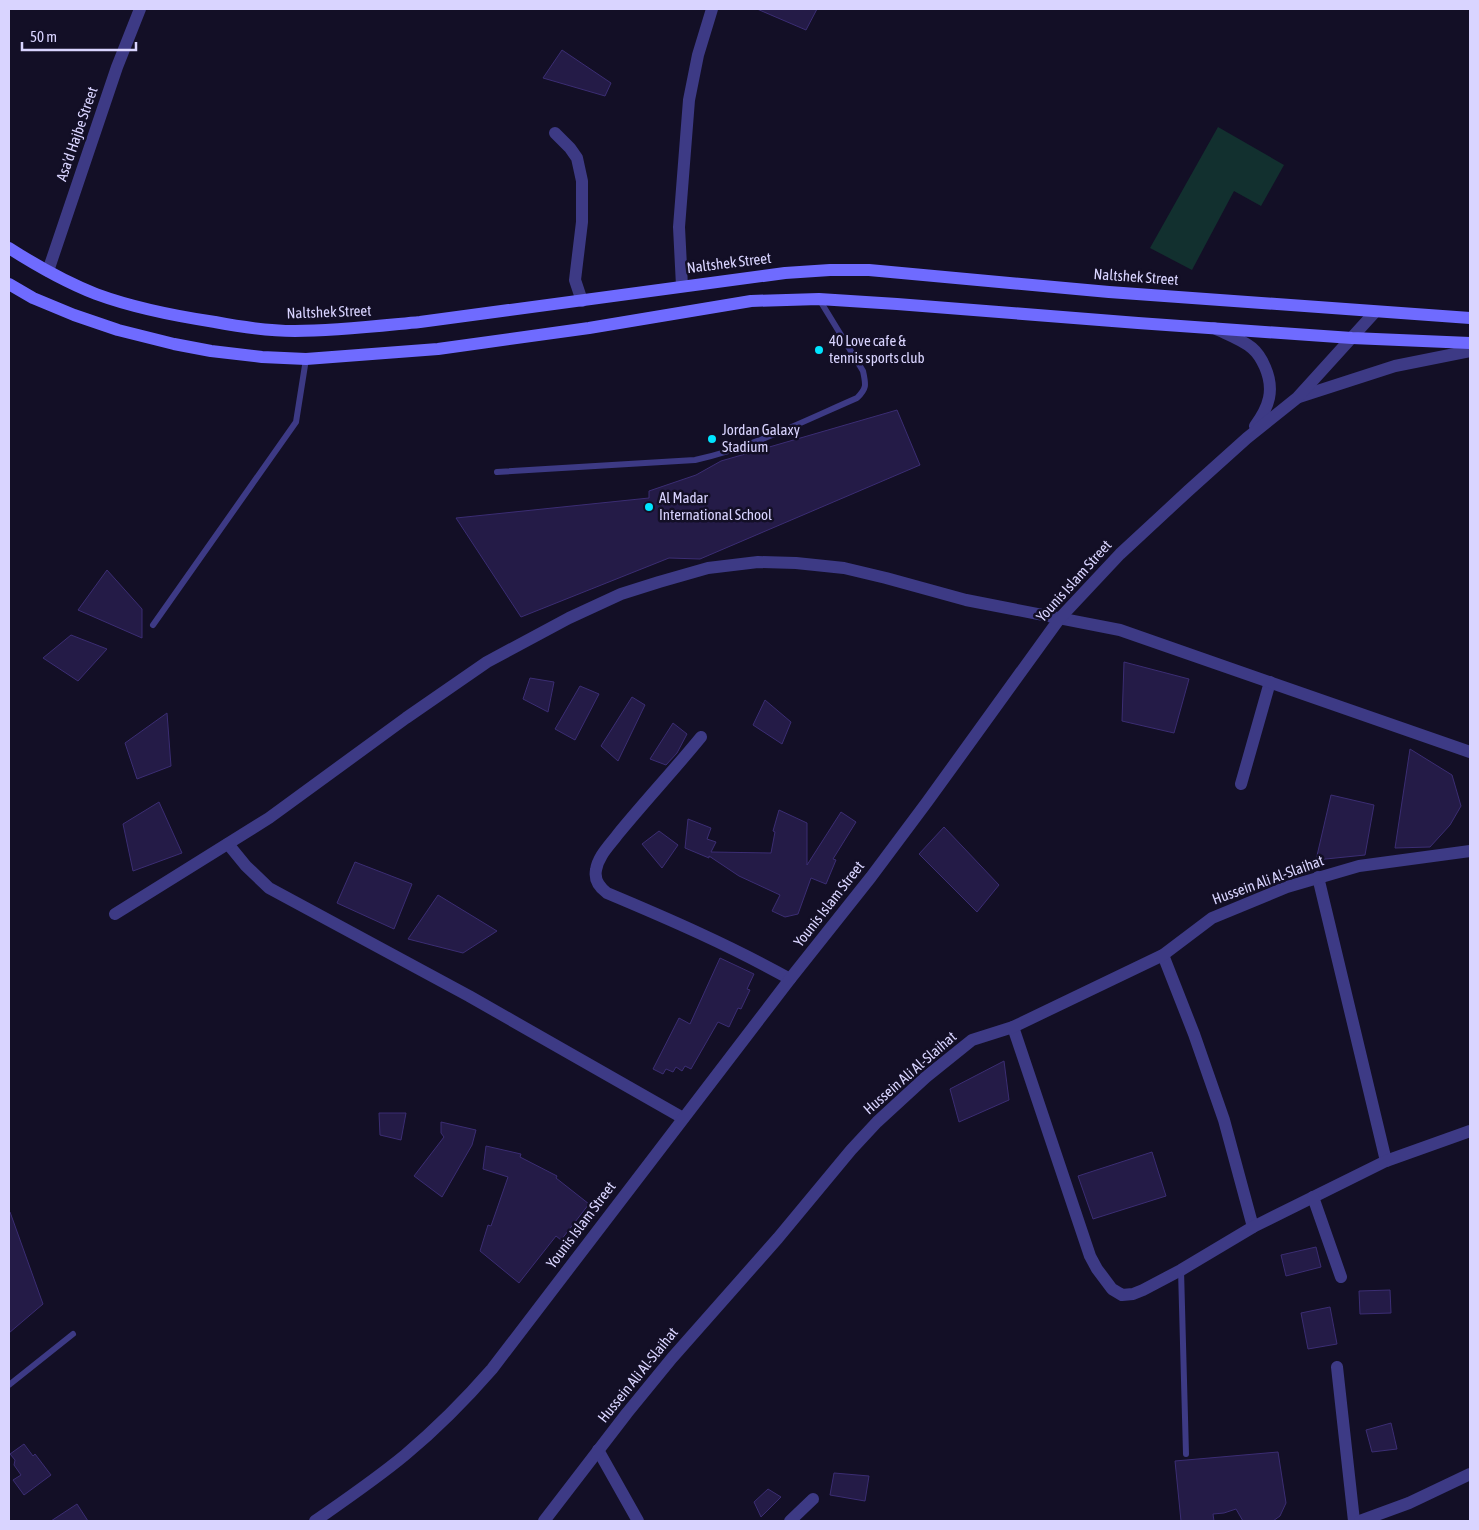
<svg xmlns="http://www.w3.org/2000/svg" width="1479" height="1530" viewBox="0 0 1479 1530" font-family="'Asap Condensed',sans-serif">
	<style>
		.green { fill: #12302f }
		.building { fill: #241b47; stroke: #3b2d73 }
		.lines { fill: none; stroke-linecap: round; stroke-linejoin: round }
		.service { stroke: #3d3a85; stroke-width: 6 }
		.minor { stroke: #3d3a85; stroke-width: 12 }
		.tertiary { stroke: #3d3a85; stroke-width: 12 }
		.secondary { stroke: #6f6bff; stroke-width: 12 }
		.poi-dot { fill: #00e5ff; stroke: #130f26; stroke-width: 2 }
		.labels { text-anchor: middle; stroke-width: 5; stroke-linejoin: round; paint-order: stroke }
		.street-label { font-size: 15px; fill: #d9d4ff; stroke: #130f26 }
		.poi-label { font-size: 15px; fill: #d9d4ff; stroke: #130f26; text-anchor: start }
	</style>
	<rect width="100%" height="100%" fill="#130f26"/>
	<polygon class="green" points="1218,127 1284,165 1261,206 1234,191 1192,270 1150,248"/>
	<g class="building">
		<polygon points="757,9 817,9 806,30"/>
		<polygon points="562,50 611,83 605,96 543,78"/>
		<polygon points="897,410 920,465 700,559 669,558 521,617 456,518 649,498 649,491 696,475 721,461"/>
		<polygon points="107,570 142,609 142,638 78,610"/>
		<polygon points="71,635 107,649 78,681 43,658"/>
		<polygon points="1124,662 1189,679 1174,733 1122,721"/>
		<polygon points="530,678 554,682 548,712 523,699"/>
		<polygon points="580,686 599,694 575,740 555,729"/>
		<polygon points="632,697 645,705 618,761 601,746"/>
		<polygon points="765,700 791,722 782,744 753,725"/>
		<polygon points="167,713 171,766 137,779 125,743"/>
		<polygon points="673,723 687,734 677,753 666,765 650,759"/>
		<polygon points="1410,749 1452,775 1461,806 1450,825 1430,847 1395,848"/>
		<polygon points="1331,795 1374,805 1365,855 1316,860"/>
		<polygon points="159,802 182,853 133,871 123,824"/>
		<polygon points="779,810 807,823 807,865 841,812 856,822 833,859 836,860 826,884 811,878 798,914 785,917 772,911 780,895 739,876 709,856 709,858 685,848 688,819 711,828 707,839 716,842 711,852 771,853 775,832 773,831"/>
		<polygon points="944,827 999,885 977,912 919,854"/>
		<polygon points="659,831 678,845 662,868 642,844"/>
		<polygon points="355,862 412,884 394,929 337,903"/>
		<polygon points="438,895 497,931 463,953 408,939"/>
		<polygon points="720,958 754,974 747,989 750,990 741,1009 738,1008 729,1027 718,1022 691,1069 685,1066 682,1071 676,1067 673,1072 666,1069 663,1074 653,1069 679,1018 690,1024"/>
		<polygon points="1004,1061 1009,1100 959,1122 950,1089"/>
		<polygon points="379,1113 406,1113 401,1140 380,1135"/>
		<polygon points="441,1122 476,1130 472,1145 442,1197 414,1176 444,1137 441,1133"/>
		<polygon points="486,1146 521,1154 520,1157 557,1176 556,1178 589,1204 561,1240 556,1236 519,1283 480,1251 488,1225 491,1226 508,1177 483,1169"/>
		<polygon points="1152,1152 1166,1196 1093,1219 1078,1176"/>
		<polygon points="10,1212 43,1304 9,1333 9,1213"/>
		<polygon points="1316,1247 1321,1267 1286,1276 1281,1255"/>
		<polygon points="1390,1290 1391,1313 1360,1314 1359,1291"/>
		<polygon points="1330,1307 1337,1344 1308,1349 1301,1313"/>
		<polygon points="1391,1423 1397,1449 1372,1452 1366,1430"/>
		<polygon points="24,1444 33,1456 35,1454 51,1475 24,1495 13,1480 21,1475 14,1465 15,1460 10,1454"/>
		<polygon points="1278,1452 1286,1503 1280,1516 1273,1521 1243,1521 1236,1509 1224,1513 1213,1514 1214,1521 1181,1521 1175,1461"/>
		<polygon points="834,1473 869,1476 865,1501 830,1495"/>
		<polygon points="768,1489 781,1497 761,1517 754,1502"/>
		<polygon points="77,1504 88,1521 51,1521"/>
	</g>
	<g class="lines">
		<g class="service">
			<path d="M497,472L695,460C751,448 804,421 857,398C867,388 866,385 863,371L819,299"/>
			<polyline points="153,625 296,422 306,359"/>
			<polyline points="1181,1270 1186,1454"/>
			<polyline points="9,1385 73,1334"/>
		</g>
		<g class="minor">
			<polyline points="555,133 570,148 577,158 582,181 582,222 575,280 582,301"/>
			<polyline points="48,271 117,67 140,9"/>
			<polyline points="682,286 679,227 689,100 698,55 712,9"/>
			<path d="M701,737C674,770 645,801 618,834C610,845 598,856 596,870C594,880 599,887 607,893C669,919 731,946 790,979"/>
			<polyline points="1241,784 1270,682"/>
			<polyline points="228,844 246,866 269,888 469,996 683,1118"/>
			<polyline points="1318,877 1386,1161"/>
			<polyline points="115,914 269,818 406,718 487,662 569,618 621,594 659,582 708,568 758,562 796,563 844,568 886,578 966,600 1120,630 1470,752"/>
			<polyline points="1163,955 1194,1034 1224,1120 1253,1227"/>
			<polyline points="1013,1027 1090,1256 1097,1269 1112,1289 1122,1295 1133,1294 1143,1290 1181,1270 1253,1227 1386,1161 1470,1131"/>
			<polyline points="1313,1197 1341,1277"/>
			<polyline points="1337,1367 1354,1521"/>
			<polyline points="598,1450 638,1521"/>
			<polyline points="544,1521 627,1413 672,1358 778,1238 851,1150 877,1122 926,1077 972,1040 1013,1027 1163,955 1212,918 1287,887 1359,866 1470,851"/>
			<polyline points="790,1521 813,1499"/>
			<polyline points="1360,1521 1409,1503 1470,1474"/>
		</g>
		<g class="tertiary">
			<path d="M1214,328C1226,334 1241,339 1252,348C1258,353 1262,360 1265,367C1275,390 1269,407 1255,426"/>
			<polyline points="1299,397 1395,366 1470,351"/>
			<path d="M315,1521C345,1500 376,1479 405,1455C436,1429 465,1400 492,1369L790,979L871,877L927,802L1060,618L1120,554L1188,491L1247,438L1297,398L1375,312"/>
		</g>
		<g class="secondary">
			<path d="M9,248C34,264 68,283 96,294C134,308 175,316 215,322C241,327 268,331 295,331C336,331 378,326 420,322L785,273L830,270H869L1109,292L1470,318"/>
			<polyline points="9,284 33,298 74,315 118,330 174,344 211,351 262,357 306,359 438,349 589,328 751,301 819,299 897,304 1138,323 1352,338 1470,343"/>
		</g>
	</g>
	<g class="poi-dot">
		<circle cx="819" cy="350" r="5"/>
		<circle cx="712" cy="439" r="5"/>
		<circle cx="649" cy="507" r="5"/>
	</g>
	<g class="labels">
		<g class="street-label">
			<text transform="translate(77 134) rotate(-71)" y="5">Asa'd Hajbe Street</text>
			<text transform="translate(729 263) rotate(-7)" y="5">Naltshek Street</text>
			<text transform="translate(1136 277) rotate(4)" y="5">Naltshek Street</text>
			<text transform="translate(329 312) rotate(-2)" y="5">Naltshek Street</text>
			<text transform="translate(1074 581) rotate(-48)" y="5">Younis Islam Street</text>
			<text transform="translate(1268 880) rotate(-20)" y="5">Hussein Ali Al-Slaihat</text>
			<text transform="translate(829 904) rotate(-52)" y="5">Younis Islam Street</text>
			<text transform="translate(910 1073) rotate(-41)" y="5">Hussein Ali Al-Slaihat</text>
			<text transform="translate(581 1225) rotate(-53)" y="5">Younis Islam Street</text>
			<text transform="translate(638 1375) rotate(-51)" y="5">Hussein Ali Al-Slaihat</text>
		</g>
		<g class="poi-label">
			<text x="829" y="346">40 Love cafe &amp;<tspan x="829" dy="17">tennis sports club</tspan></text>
			<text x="722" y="435">Jordan Galaxy<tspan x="722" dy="17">Stadium</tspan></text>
			<text x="659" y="503">Al Madar<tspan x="659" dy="17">International School</tspan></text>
		</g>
	</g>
	<rect width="1479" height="1530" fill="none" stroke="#d9d4ff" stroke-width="20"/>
	<path d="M22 42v8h114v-8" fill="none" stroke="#d9d4ff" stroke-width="2.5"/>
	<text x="30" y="42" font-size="15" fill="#d9d4ff" stroke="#130f26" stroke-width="4" paint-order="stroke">50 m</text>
</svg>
